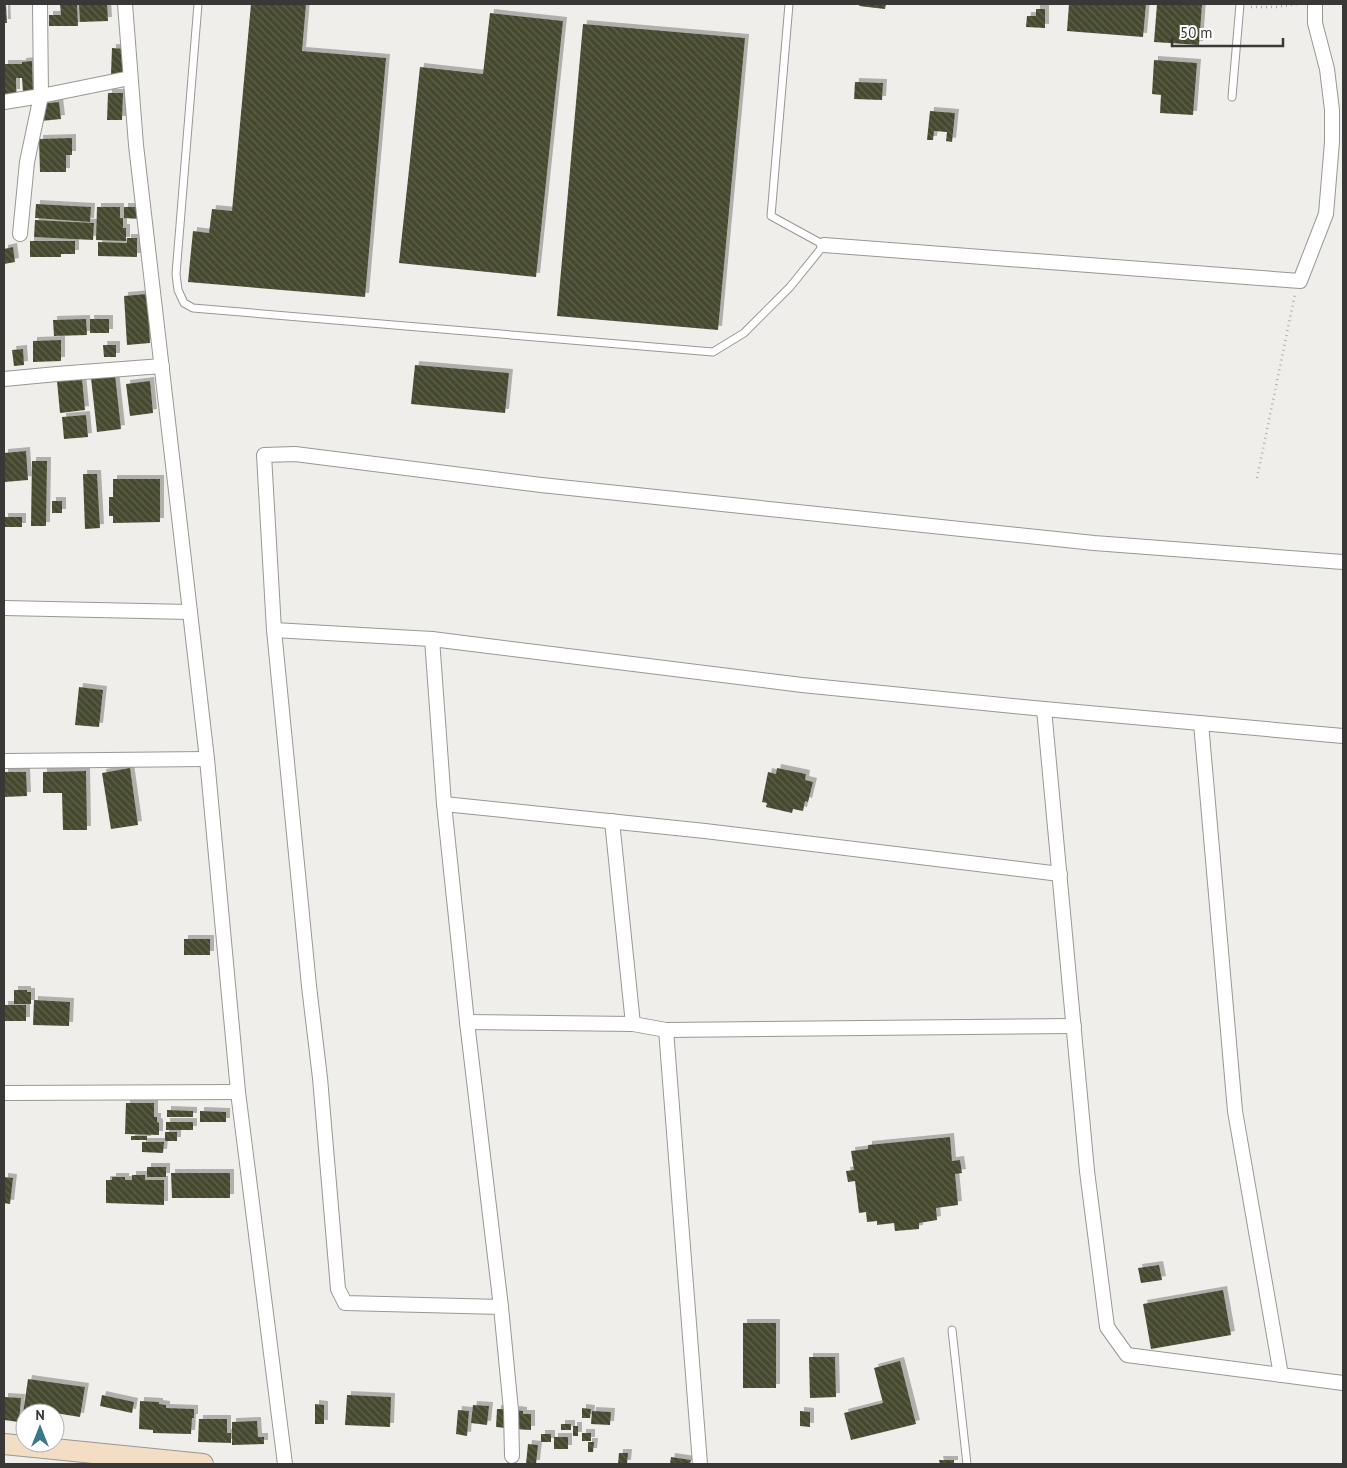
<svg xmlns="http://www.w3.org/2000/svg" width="1347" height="1468" viewBox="0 0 1347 1468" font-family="'PT Sans',sans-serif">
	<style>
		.building { fill: url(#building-back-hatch); filter: url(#shadow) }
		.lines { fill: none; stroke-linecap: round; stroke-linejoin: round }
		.service-casing { stroke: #999794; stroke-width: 9 }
		.minor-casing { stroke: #999794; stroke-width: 16 }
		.secondary-casing { stroke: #999794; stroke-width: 22 }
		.path { stroke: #adaca9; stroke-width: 2.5; stroke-dasharray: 1 4; stroke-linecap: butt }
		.service { stroke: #fff; stroke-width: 7 }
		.minor { stroke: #fff; stroke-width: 14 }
		.secondary { stroke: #f3ddc4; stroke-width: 20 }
	</style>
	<defs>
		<pattern id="building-back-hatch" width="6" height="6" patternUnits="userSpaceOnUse" patternTransform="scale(1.25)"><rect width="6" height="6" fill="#464a2f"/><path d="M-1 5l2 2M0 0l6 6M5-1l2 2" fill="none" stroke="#5f624d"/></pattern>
		<filter id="shadow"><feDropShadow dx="4" dy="-4" stdDeviation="0" flood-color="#0004"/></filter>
	</defs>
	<rect width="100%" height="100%" fill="#f0eeea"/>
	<g class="building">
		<polygon points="4,4 6,4 7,23 4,23"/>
		<polygon points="60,4 77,4 78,26 49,26 49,15 61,15"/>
		<polygon points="79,4 107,4 108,21 80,22"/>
		<polygon points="251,4 306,4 302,51 386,58 365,297 188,282 193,231 209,233 212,209 232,211"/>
		<polygon points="860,4 886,4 885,9 859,6"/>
		<polygon points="1069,4 1146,4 1143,37 1067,31"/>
		<polygon points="1157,4 1202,4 1199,45 1154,42"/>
		<polygon points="1036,9 1045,9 1045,28 1026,27 1027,16 1036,16"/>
		<polygon points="490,13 563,21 536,277 399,263 420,67 483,74"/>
		<polygon points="583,24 745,38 718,330 557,316"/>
		<polygon points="112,48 125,49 125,74 111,74"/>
		<polygon points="1154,60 1197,63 1193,115 1160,113 1161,95 1152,94"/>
		<polygon points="32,61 33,92 23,92 22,78 16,78 16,93 13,93 13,98 4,98 4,64 22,64 22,62"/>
		<polygon points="855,82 883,83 882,100 854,99"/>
		<polygon points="108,93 123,93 122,120 107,120"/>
		<polygon points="59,102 61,119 41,121 39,104"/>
		<polygon points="930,111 955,113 952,142 946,141 947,132 934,131 933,140 927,140"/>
		<polygon points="72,138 72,155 66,155 66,172 40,172 39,139"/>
		<polygon points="36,204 91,207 90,222 35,218"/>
		<polygon points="97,207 120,207 120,218 123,218 123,228 126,228 126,241 96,240"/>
		<polygon points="124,207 140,207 140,219 124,218"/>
		<polygon points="35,220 94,223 93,240 34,237"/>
		<polygon points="127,238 137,238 137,257 98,256 98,242 127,243"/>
		<polygon points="30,241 75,241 75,254 61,254 61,257 30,257"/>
		<polygon points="13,247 15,262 4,264 4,249"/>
		<polygon points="147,294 150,343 127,345 124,296"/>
		<polygon points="86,319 87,335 54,336 53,320"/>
		<rect x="90" y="319" width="19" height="14"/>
		<polygon points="61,340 61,361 33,362 33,341"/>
		<polygon points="103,345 116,345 116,357 104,357"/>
		<polygon points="23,349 24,365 14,366 12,350"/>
		<polygon points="415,365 509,373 505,413 411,404"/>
		<polygon points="115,375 121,429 97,432 91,378"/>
		<polygon points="82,379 85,410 60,413 57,381"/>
		<polygon points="150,381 153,413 130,416 126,384"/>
		<polygon points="86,415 88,437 64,439 62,417"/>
		<polygon points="26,451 28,480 4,482 4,453"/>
		<polygon points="32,461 47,461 46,526 31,526"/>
		<polygon points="83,474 97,474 100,528 85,529"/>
		<polygon points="113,479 160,479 160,522 113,523 113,516 109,516 109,497 113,497"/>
		<rect x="52" y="501" width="10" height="12"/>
		<rect x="4" y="517" width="18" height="10"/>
		<polygon points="79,687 103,690 99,727 75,725"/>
		<polygon points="130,768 138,825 111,829 102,773"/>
		<polygon points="777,768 806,774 805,780 813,782 808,802 805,801 803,811 793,809 792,813 766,807 767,803 762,802 768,772 776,774"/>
		<polygon points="86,771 87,830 63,830 62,793 43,793 43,772"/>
		<polygon points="4,772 26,772 27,796 4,797"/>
		<rect x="184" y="939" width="26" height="16"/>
		<polygon points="14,990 27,990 27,992 31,992 31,1004 14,1004"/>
		<polygon points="34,1000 70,1002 69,1026 33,1025"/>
		<rect x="4" y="1005" width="22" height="16"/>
		<polygon points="126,1103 154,1103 154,1117 157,1117 157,1122 159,1123 159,1135 125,1134"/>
		<polygon points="167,1110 193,1111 193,1117 167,1117"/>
		<polygon points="200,1111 226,1112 226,1122 200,1122"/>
		<rect x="166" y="1122" width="27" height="8"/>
		<rect x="165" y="1132" width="12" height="9"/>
		<rect x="131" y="1136" width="16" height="4"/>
		<polygon points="950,1137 952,1161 960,1160 962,1173 955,1174 958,1205 936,1208 937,1220 919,1223 919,1229 895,1231 894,1223 877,1225 877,1221 867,1222 866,1212 859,1213 855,1181 848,1182 846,1171 854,1170 851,1151 868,1149 868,1145"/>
		<polygon points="142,1142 164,1142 163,1153 142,1152"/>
		<rect x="147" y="1167" width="19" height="10"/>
		<polygon points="171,1173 230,1173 230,1198 172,1198"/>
		<polygon points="132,1175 145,1175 145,1180 164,1180 164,1205 106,1203 106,1180 112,1180 112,1177 125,1177 125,1180 132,1180"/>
		<polygon points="4,1177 13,1178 10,1204 4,1203"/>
		<polygon points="1159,1265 1162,1280 1141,1283 1138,1268"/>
		<polygon points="1223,1290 1231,1335 1151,1349 1143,1304"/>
		<rect x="743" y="1323" width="33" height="65"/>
		<polygon points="809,1357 835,1357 836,1397 810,1398"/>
		<polygon points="900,1361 916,1424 851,1440 844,1413 883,1403 874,1368"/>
		<polygon points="28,1379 85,1387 80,1417 55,1413 23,1413"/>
		<polygon points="102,1395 134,1402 132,1413 100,1406"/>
		<polygon points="347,1395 391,1397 390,1427 345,1425"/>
		<polygon points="4,1397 21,1398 19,1422 4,1420"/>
		<polygon points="140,1401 159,1402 159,1404 166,1405 166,1408 194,1409 194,1418 192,1418 191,1434 153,1433 153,1430 139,1429"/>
		<polygon points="315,1404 324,1405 324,1424 315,1424"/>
		<polygon points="473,1405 489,1406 487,1425 471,1423"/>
		<polygon points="582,1408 591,1409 590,1418 582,1418"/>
		<polygon points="497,1409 507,1409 506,1428 496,1427"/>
		<polygon points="458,1410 469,1411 467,1436 456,1434"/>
		<polygon points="515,1410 523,1411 523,1414 531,1414 531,1430 514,1429"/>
		<polygon points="592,1411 611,1412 610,1425 591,1424"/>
		<polygon points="800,1411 810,1412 810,1427 800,1426"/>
		<polygon points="199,1419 227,1419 227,1433 231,1433 231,1443 198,1442"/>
		<polygon points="257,1421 258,1437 264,1437 264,1444 232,1445 232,1422"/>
		<rect x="561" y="1424" width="10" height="6"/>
		<rect x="573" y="1426" width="5" height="10"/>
		<rect x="582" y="1433" width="9" height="8"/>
		<rect x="541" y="1434" width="10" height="8"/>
		<rect x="554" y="1437" width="14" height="12"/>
		<polygon points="588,1442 594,1442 593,1452 588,1452"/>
		<polygon points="528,1444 538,1445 536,1464 526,1464"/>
		<polygon points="619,1453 628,1453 627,1464 618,1464"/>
		<polygon points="671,1457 691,1460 690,1464 670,1464"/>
		<polygon points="939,1460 954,1460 954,1464 940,1464"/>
	</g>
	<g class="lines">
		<g class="service-casing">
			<g id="service">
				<polyline points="198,4 176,274 178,290 184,303 193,308 713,352 744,333 790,287 824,245 771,216 789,4"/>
				<polyline points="1232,97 1240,4"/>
				<polyline points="952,1330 967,1464"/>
			</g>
		</g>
		<g class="minor-casing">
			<g id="minor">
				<polyline points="125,4 136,145 207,759 238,1092 285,1464"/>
				<polyline points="4,102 41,96 130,78"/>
				<polyline points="20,234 27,162 41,96 40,4"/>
				<polyline points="824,245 1300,281 1326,214 1332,142 1332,110 1327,69 1315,23 1315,4"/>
				<polyline points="4,379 57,374 162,366"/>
				<polyline points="1343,562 1094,543 541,485 295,454 264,455 274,630 309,986 320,1078 338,1289 345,1303 501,1307 467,1022 444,804 432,639 802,685 1044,709 1343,736"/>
				<polyline points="4,608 190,612"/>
				<polyline points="274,630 432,639"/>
				<polyline points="1044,709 1087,1171 1107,1327 1127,1355 1343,1383"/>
				<polyline points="1201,723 1235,1111 1281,1375"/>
				<polyline points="4,761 207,759"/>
				<polyline points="444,804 705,831 1060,874"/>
				<polyline points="612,821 633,1024 666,1030 1074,1026"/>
				<polyline points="467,1022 633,1024"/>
				<polyline points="666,1030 700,1464"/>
				<polyline points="4,1093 238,1092"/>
				<polyline points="501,1307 511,1410 512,1456"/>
			</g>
		</g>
		<g class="secondary-casing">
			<polyline id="secondary" points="4,1444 203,1464"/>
		</g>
		<g class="path">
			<polyline points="1251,7 1277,7 1298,4"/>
			<polyline points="1257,478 1295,294"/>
		</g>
		<use href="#service" class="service"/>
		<use href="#minor" class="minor"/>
		<use href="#secondary" class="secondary"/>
	</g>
	<rect width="1347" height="1468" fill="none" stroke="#393837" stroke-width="10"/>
	<g transform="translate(40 1428)"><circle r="24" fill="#ffffff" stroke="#b0afaf"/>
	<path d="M0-4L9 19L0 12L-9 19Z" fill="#37798b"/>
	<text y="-8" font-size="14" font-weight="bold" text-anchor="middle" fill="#393837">N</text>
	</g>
	<path d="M1172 38v8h111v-8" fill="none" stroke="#393837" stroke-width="2.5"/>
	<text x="1180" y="38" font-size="15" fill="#393837" stroke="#ffffff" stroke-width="4" paint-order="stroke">50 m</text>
</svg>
